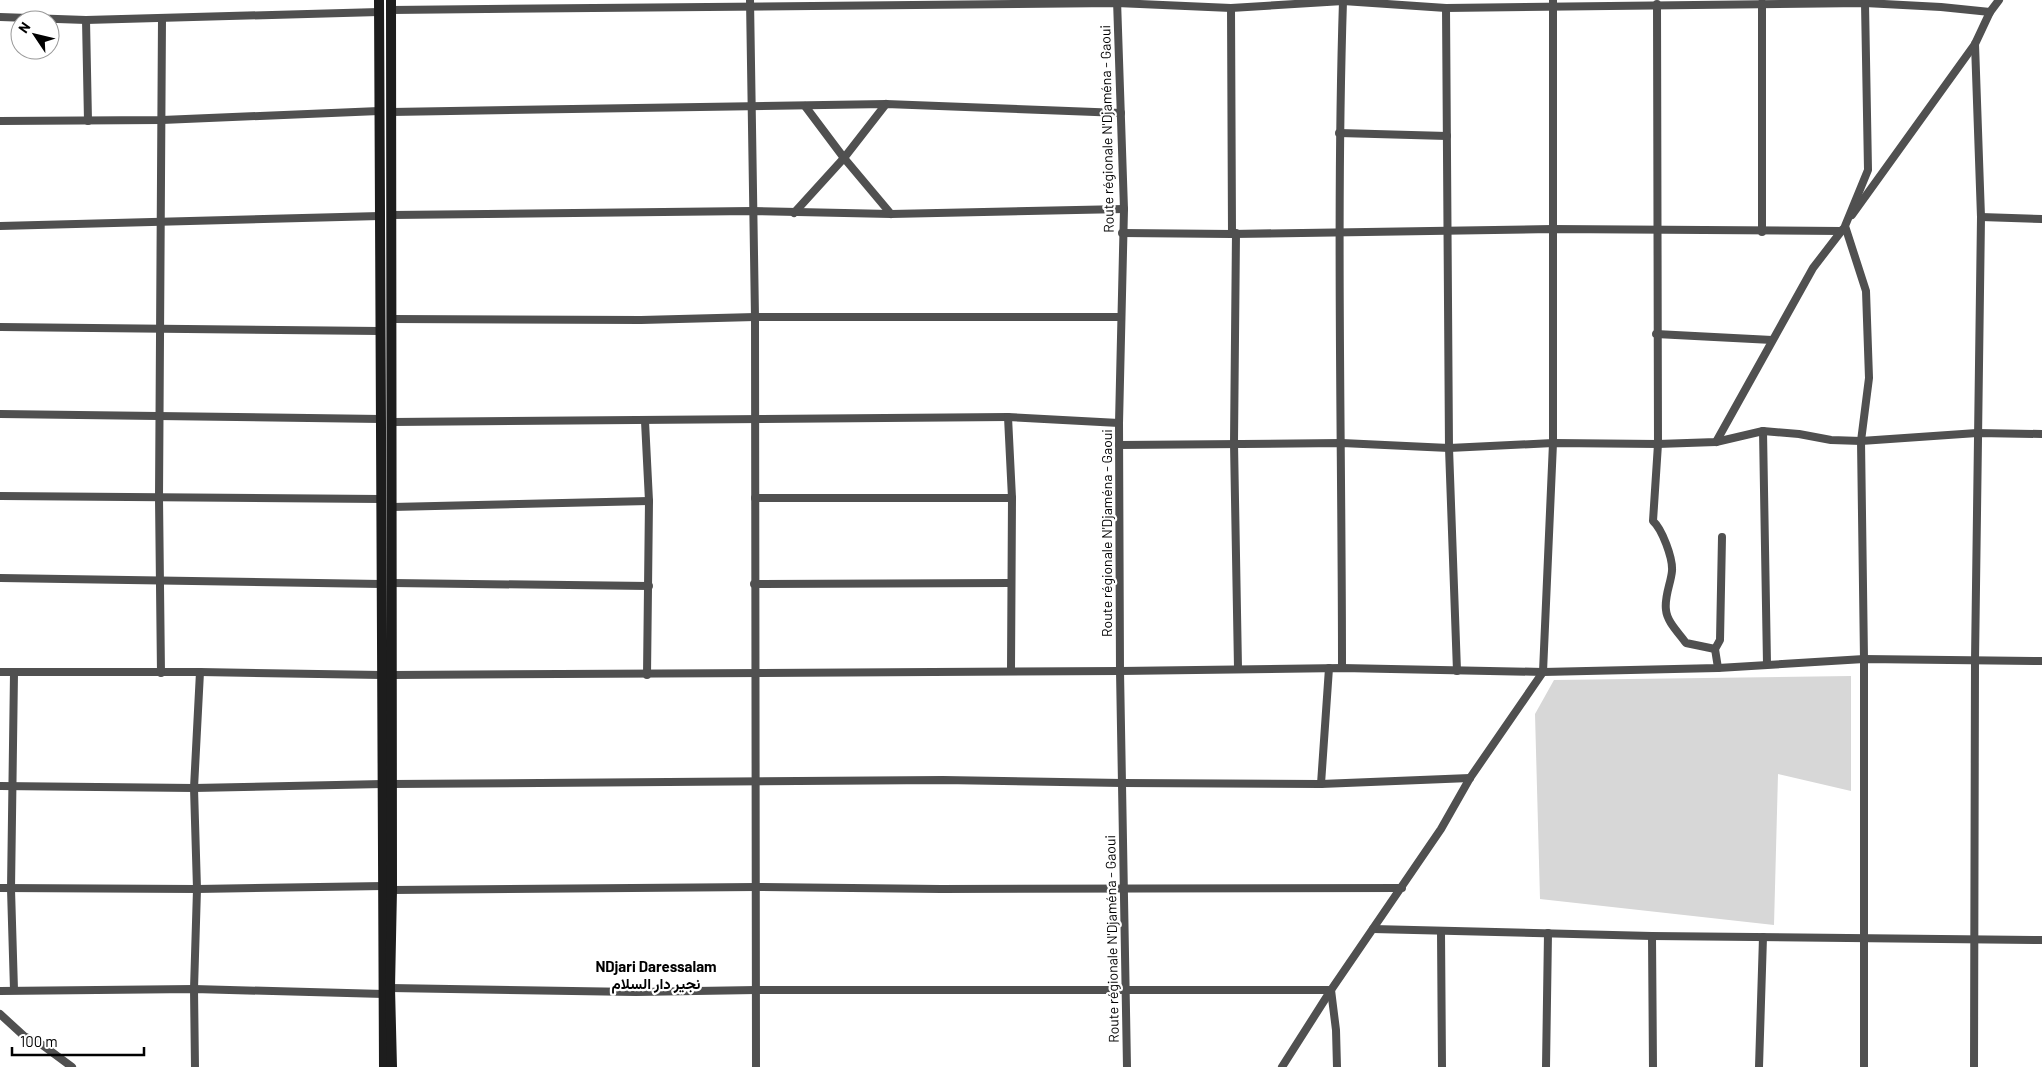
<svg xmlns="http://www.w3.org/2000/svg" width="2042" height="1067" viewBox="0 0 2042 1067" font-family="Barlow,Vazirmatn,sans-serif">
	<style>
		.green { fill: #d7d7d7 }
		.lines { fill: none; stroke-linecap: round; stroke-linejoin: round }
		.street { stroke: #505050; stroke-width: 8 }
		.secondary { stroke: #1d1d1d; stroke-width: 10 }
		.labels { text-anchor: middle; stroke-width: 4.5; stroke-linejoin: round; paint-order: stroke }
		.street-label { font-size: 14px; fill: #000; stroke: #fff }
		.neighbourhood-label { font-size: 15px; font-weight: bold; fill: #000; stroke: #fff }
	</style>
	<rect width="100%" height="100%" fill="#fff"/>
	<polygon class="green" points="1851,676 1851,791 1778,774 1774,925 1540,899 1535,714 1554,680"/>
	<g class="lines">
		<g class="street">
			<polyline points="750,0 755,317 756,1067"/>
			<polyline points="1117,0 1124,209 1119,423 1120,671 1127,1067"/>
			<polyline points="1762,3 1762,232"/>
			<path d="M1657,4L1658,444L1653,521C1662,529 1673,558 1672,571C1671,583 1664,597 1666,610C1667,622 1679,633 1686,643L1715,649"/>
			<polyline points="1231,8 1232,234"/>
			<polyline points="1446,8 1449,448 1457,671"/>
			<polyline points="391,10 1117,3 1231,8 1343,1 1446,8 1865,3 1941,7 1990,12"/>
			<polyline points="0,17 86,20 379,12"/>
			<polyline points="86,20 88,121"/>
			<polyline points="805,106 844,158 891,214"/>
			<polyline points="391,112 886,104 1121,113"/>
			<polyline points="0,121 162,120 379,111"/>
			<polyline points="1339,133 1447,136"/>
			<polyline points="794,213 844,158 886,104"/>
			<polyline points="392,215 752,211 891,214 1124,209"/>
			<polyline points="1852,215 1975,44 1990,12 1999,0"/>
			<polyline points="1981,217 2042,219"/>
			<polyline points="0,226 380,216"/>
			<polyline points="1122,233 1232,234 1552,229 1841,231"/>
			<polyline points="1236,233 1234,443 1238,668"/>
			<polyline points="392,319 641,320 755,317 1121,317"/>
			<polyline points="0,327 380,331"/>
			<polyline points="1656,334 1772,340"/>
			<polyline points="0,414 381,419"/>
			<polyline points="645,421 649,501 647,675"/>
			<polyline points="392,422 1008,417"/>
			<polyline points="1763,431 1767,664"/>
			<polyline points="1716,442 1813,268 1843,229"/>
			<polyline points="1119,445 1342,443 1449,448 1553,443 1658,444 1716,442 1763,431 1799,434 1831,440 1861,441 1977,433 2042,434"/>
			<polyline points="0,496 381,499"/>
			<polyline points="755,498 1012,498"/>
			<polyline points="392,507 649,501"/>
			<polyline points="0,578 381,584"/>
			<polyline points="392,583 649,586"/>
			<polyline points="754,584 1011,583"/>
			<path d="M1342,668C1342,445 1336,223 1343,1"/>
			<polyline points="1718,668 1715,649 1720,640 1722,537"/>
			<polyline points="1011,671 1012,498 1008,417 1119,423"/>
			<polyline points="0,672 200,672 382,675"/>
			<polyline points="14,673 11,889 14,990"/>
			<polyline points="161,673 159,498 162,18"/>
			<polyline points="392,675 1120,671 1342,668 1543,672 1718,668 1864,659 2042,661"/>
			<polyline points="392,784 943,780 1122,783 1321,784 1470,778"/>
			<polyline points="1321,784 1329,668"/>
			<polyline points="0,786 194,788 383,784"/>
			<polyline points="0,888 197,889 384,886"/>
			<polyline points="392,890 756,887 941,889 1402,888"/>
			<polyline points="1373,929 1652,936 2042,940"/>
			<polyline points="1441,932 1442,1067"/>
			<polyline points="1652,936 1653,1067"/>
			<polyline points="390,988 636,992 756,990 1331,990 1336,1030 1337,1067"/>
			<polyline points="0,991 194,989 384,994"/>
			<polyline points="0,1014 24,1036 41,1044 72,1067"/>
			<polyline points="195,1067 194,989 197,889 194,788 200,672"/>
			<polyline points="1282,1067 1331,990 1441,829 1470,778 1543,672 1553,443 1553,0"/>
			<polyline points="1546,1067 1548,933"/>
			<polyline points="1759,1067 1763,937"/>
			<polyline points="1864,1067 1864,659 1861,441 1869,378 1866,291 1845,226 1868,170 1865,3"/>
			<polyline points="1974,1067 1975,661 1981,217 1975,44"/>
		</g>
		<g class="secondary">
			<polyline points="379,0 384,1067"/>
			<polyline points="391,0 392,890 390,988 392,1067"/>
		</g>
	</g>
	<g class="labels">
		<g class="street-label">
			<text transform="translate(1107 129) rotate(-91)" y="5">Route régionale N'Djaména - Gaoui</text>
			<text transform="translate(1107 533) rotate(-90)" y="5">Route régionale N'Djaména - Gaoui</text>
			<text transform="translate(1112 939) rotate(-91)" y="5">Route régionale N'Djaména - Gaoui</text>
		</g>
		<g class="neighbourhood-label">
			<text x="656" y="972">NDjari Daressalam<tspan x="656" dy="17">نجير دار السلام</tspan></text>
		</g>
	</g>
	<g transform="translate(35 35) rotate(305)"><circle r="24" fill="#ffffff" stroke="#999999"/>
	<path d="M0-4L9 19L0 12L-9 19Z" fill="#000000"/>
	<text y="-8" font-size="14" font-weight="bold" text-anchor="middle" fill="#000000">N</text>
	</g>
	<path d="M12 1047v8h132v-8" fill="none" stroke="#000000" stroke-width="2.5"/>
	<text x="20" y="1047" font-size="15" fill="#000000" stroke="#ffffff" stroke-width="4" paint-order="stroke">100 m</text>
</svg>
